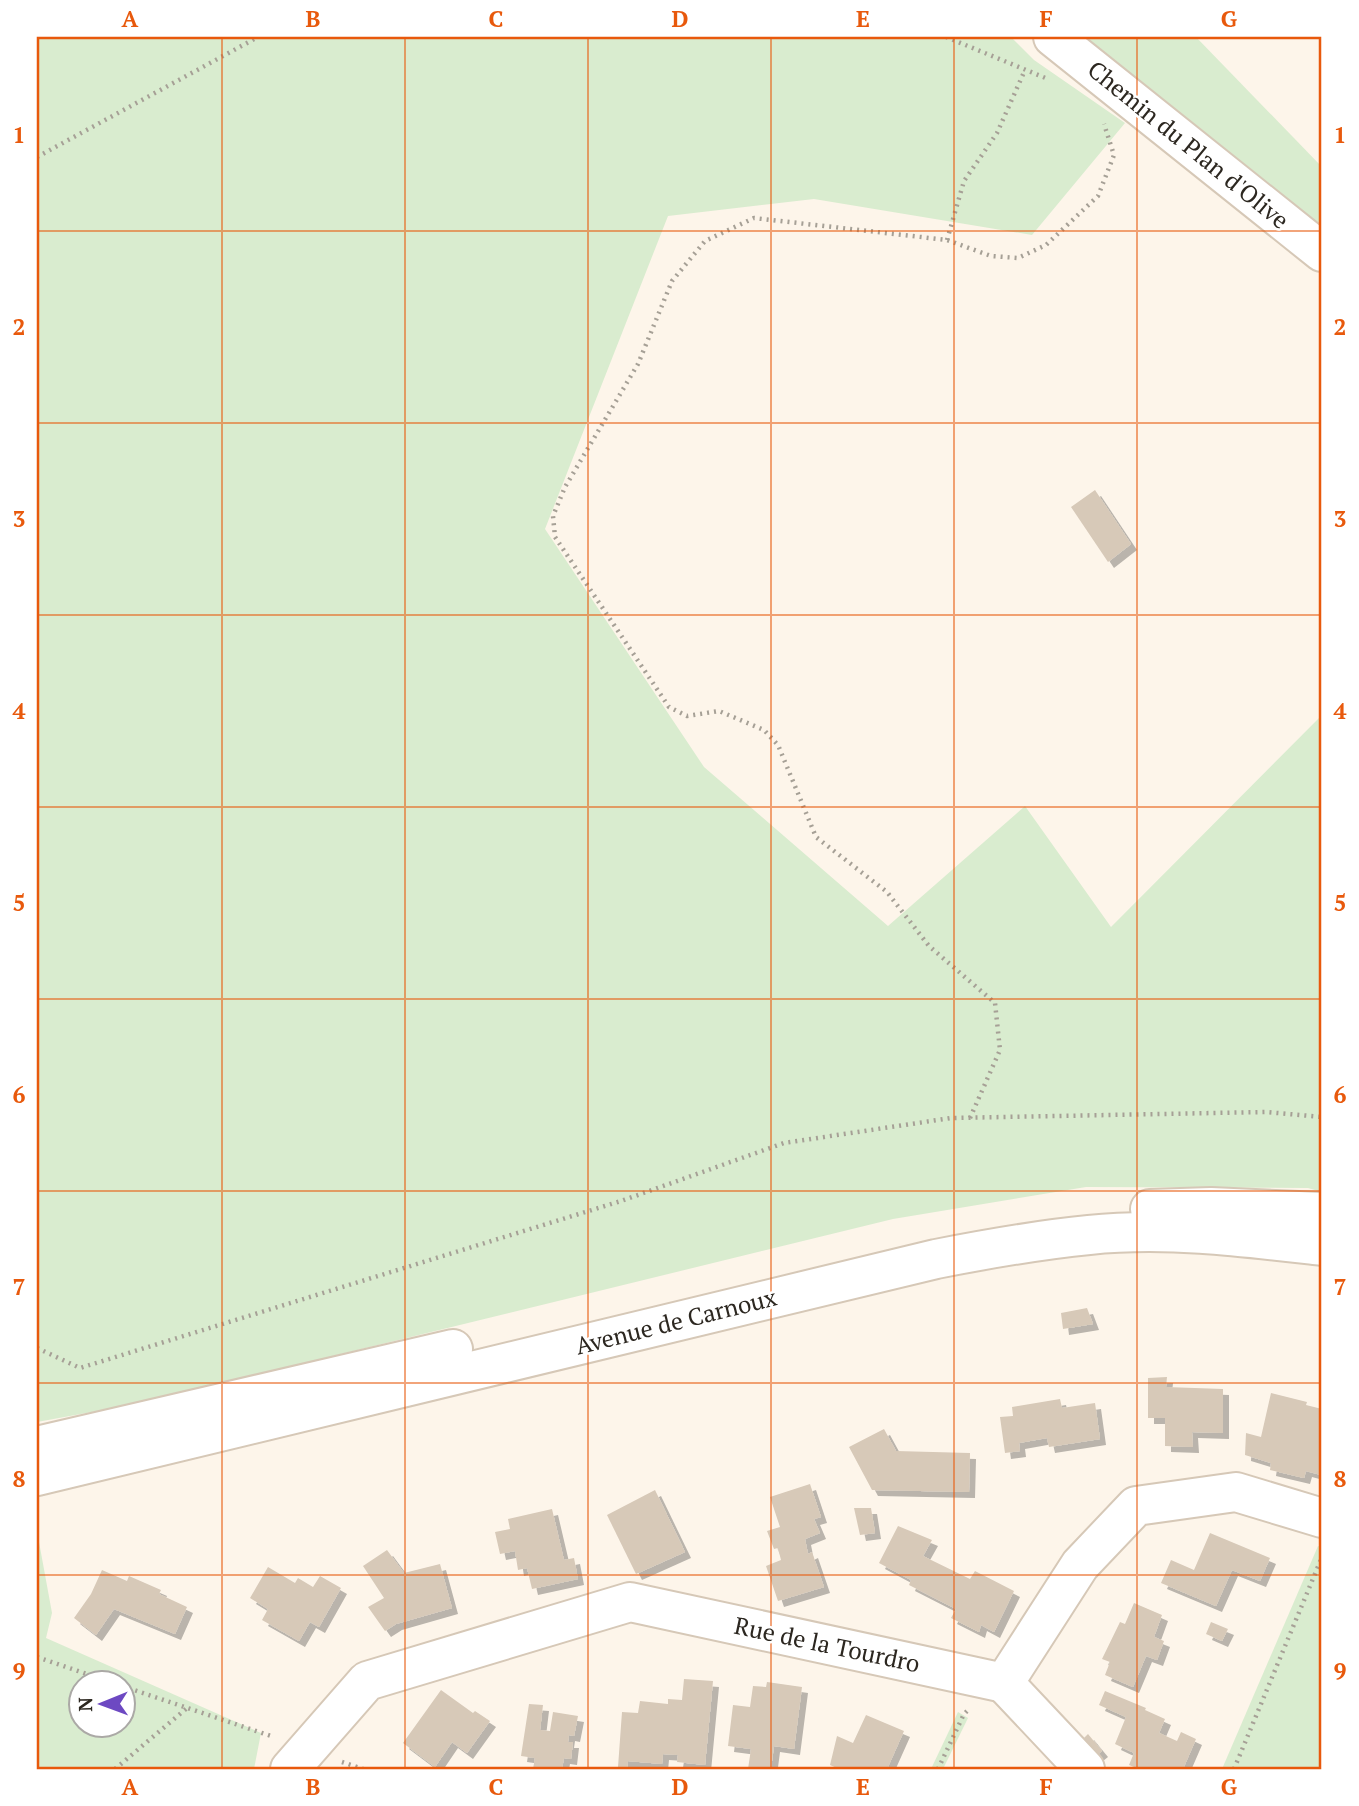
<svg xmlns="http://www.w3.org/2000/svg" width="1359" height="1806" viewBox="0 0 1359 1806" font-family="'PT Serif',serif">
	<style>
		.green { fill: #d9eccf; fill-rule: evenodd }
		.building { fill: #d7c9b8; filter: url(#shadow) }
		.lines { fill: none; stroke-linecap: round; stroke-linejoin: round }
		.minor-casing { stroke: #d6c8b7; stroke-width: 42 }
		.major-casing { stroke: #d6c8b7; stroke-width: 42 }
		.path { stroke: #a6a096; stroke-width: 4.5; stroke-dasharray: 2 5; stroke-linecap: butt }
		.minor { stroke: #fff; stroke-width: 38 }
		.major { stroke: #fff; stroke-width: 38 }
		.grid { fill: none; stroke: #e8590c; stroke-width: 2; stroke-opacity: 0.55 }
		.labels { text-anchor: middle; stroke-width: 5; stroke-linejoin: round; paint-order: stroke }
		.street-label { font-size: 24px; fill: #2c2720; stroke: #fff }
		.neatline { fill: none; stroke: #e8590c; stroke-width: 2.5 }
		.grid-label { font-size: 23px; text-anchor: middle; font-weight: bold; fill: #e8590c }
	</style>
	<defs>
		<filter id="shadow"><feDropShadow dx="6" dy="6" stdDeviation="0" flood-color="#0004"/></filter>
	</defs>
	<rect width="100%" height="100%" fill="#fdf5ea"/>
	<g class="green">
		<polygon points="37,37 1011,37 1034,60 1125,123 1032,235 814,199 668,216 545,529 704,767 888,926 1025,806 1111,927 1322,715 1322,1192 1308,1188 1086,1187 893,1219 141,1403 37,1422"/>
		<polygon points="1080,37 1196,37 1322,167 1322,232"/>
		<path d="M37,1531L52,1613L46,1638L261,1733L254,1769H37ZM80,1684H122V1726H80Z"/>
		<polygon points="1318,1546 1322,1547 1322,1769 1222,1769"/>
		<polygon points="958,1712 968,1718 943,1769 931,1769"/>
	</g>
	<g class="building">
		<polygon points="1095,490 1131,544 1108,562 1071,507"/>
		<polygon points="1087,1308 1093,1324 1063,1329 1061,1313"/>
		<polygon points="1167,1377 1166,1387 1223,1389 1223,1433 1192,1432 1193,1447 1165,1446 1165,1418 1148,1418 1148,1378"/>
		<polygon points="1271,1393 1307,1402 1306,1405 1322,1409 1321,1475 1306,1471 1304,1478 1270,1470 1271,1463 1245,1455 1246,1433 1261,1437"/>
		<polygon points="1060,1399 1062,1408 1095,1403 1100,1439 1049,1447 1047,1438 1019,1443 1020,1451 1005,1453 1000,1417 1013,1416 1012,1407"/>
		<polygon points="884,1429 896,1451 970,1453 969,1492 872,1490 849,1447"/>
		<polygon points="810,1484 821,1517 814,1519 820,1533 805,1539 808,1554 812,1552 824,1587 778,1601 766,1566 781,1560 778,1548 774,1549 767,1531 780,1527 770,1497"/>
		<polygon points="655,1490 685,1552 636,1574 607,1515"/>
		<polygon points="854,1508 871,1508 875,1533 860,1535"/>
		<polygon points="552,1509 564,1560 574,1558 578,1579 532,1589 527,1568 518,1570 515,1551 500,1554 495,1532 510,1529 508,1519"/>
		<polygon points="898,1526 932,1540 923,1556 970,1579 975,1571 1014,1591 994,1632 981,1625 979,1632 951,1618 956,1609 909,1585 911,1580 879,1563"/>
		<polygon points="1210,1533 1270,1558 1260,1581 1232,1570 1216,1606 1161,1583 1171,1560 1194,1570"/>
		<polygon points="387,1550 404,1573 440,1564 452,1608 396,1624 385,1631 368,1607 384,1598 363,1566"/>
		<polygon points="268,1567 295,1583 298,1578 313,1587 320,1576 341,1588 319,1627 310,1622 299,1641 262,1620 268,1609 250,1598"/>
		<polygon points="102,1570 127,1581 129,1576 161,1590 159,1594 187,1607 175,1634 114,1609 96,1635 74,1618 91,1594"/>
		<polygon points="1134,1603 1162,1615 1154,1637 1164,1641 1157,1660 1146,1656 1133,1687 1105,1675 1110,1662 1102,1659 1120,1622 1125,1624"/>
		<polygon points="1211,1622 1228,1629 1222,1641 1206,1634"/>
		<polygon points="684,1679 713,1681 705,1765 677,1762 678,1755 663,1754 662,1764 628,1761 627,1768 618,1767 622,1712 638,1713 640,1701 668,1704 668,1699 682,1700"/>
		<polygon points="767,1682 802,1687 794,1749 774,1746 771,1769 748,1769 751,1749 728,1746 733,1705 750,1707 753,1686 766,1687"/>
		<polygon points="441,1690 473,1713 475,1711 490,1721 467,1753 452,1742 435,1767 403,1743"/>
		<polygon points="1105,1691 1146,1708 1145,1710 1165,1719 1159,1733 1177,1741 1181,1732 1196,1739 1183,1769 1139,1769 1129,1765 1134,1753 1115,1744 1126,1717 1099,1705"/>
		<polygon points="529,1704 543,1705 540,1730 550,1731 553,1712 578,1716 574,1736 569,1735 568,1742 573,1742 571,1759 564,1758 562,1769 533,1769 535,1758 521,1756"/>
		<polygon points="866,1715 904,1731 887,1769 839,1769 830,1765 837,1736 853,1743"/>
		<polygon points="1088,1734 1102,1751 1097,1755 1084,1738"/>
	</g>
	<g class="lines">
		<g class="minor-casing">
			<g id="minor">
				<polyline points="1053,37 1322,252"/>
				<polyline points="1004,1683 1085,1769"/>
				<polyline points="290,1769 367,1681 630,1602 1004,1683 1080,1565 1136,1506 1236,1492 1322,1518"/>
			</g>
		</g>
		<g class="major-casing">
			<g id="major">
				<polyline points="1150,1209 1211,1207 1322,1212"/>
				<polyline points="37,1446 453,1349"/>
				<path d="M37,1476L936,1259C987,1249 1037,1240 1089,1235C1167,1227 1245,1237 1322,1246"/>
			</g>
		</g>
		<g class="path">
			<polyline points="946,37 1048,79"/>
			<polyline points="37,157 258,37"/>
			<polyline points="947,240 964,181 997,133 1025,70"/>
			<polyline points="970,1118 1000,1050 995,1003 929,946 887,892 816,837 778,745 764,730 719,711 687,716 669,707 555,537 553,516 565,487 638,364 672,281 705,241 754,218 947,240 991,256 1018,258 1046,245 1098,196 1114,155 1104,124"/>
			<polyline points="37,1348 80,1368 621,1201 784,1143 951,1118 1266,1112 1322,1117"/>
			<polyline points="37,1657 116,1684"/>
			<polyline points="122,1686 274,1737"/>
			<polyline points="342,1762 363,1769"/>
			<polyline points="115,1769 187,1708"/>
			<polyline points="938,1769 964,1714 967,1711"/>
			<polyline points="1234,1769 1322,1557"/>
		</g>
		<use href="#minor" class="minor"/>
		<use href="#major" class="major"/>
	</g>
	<path class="grid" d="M222,37V1769M405,37V1769M588,37V1769M771,37V1769M954,37V1769M1137,37V1769M37,231H1322M37,423H1322M37,615H1322M37,807H1322M37,999H1322M37,1191H1322M37,1383H1322M37,1575H1322"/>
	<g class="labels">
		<g class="street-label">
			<text transform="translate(1188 145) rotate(39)" y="8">Chemin du Plan d'Olive</text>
			<text transform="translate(676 1322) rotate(-14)" y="8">Avenue de Carnoux</text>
			<text transform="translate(827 1645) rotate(12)" y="8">Rue de la Tourdro</text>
		</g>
	</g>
	<rect width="1359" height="1806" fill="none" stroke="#ffffff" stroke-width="77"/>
	<g transform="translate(102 1704) rotate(269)"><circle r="33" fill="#ffffff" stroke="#aba9a6" stroke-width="2"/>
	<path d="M0-5L12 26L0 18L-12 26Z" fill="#6d49c2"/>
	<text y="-10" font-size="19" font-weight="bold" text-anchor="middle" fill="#2c2720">N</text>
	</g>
	<rect x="38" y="38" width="1282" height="1730" class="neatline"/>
	<g class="grid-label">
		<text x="130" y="27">A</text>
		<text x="313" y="27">B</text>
		<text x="496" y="27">C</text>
		<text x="680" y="27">D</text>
		<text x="863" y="27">E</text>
		<text x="1046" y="27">F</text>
		<text x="1229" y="27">G</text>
		<text x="19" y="143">1</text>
		<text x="1340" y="143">1</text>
		<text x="19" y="335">2</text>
		<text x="1340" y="335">2</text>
		<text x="19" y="527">3</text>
		<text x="1340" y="527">3</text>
		<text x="19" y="719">4</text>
		<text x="1340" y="719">4</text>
		<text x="19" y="911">5</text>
		<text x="1340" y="911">5</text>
		<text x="19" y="1103">6</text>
		<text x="1340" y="1103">6</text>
		<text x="19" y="1295">7</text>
		<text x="1340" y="1295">7</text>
		<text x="19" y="1487">8</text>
		<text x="1340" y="1487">8</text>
		<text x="19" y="1679">9</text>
		<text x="1340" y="1679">9</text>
		<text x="130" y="1795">A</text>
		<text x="313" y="1795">B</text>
		<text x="496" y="1795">C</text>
		<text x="680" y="1795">D</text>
		<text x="863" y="1795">E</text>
		<text x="1046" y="1795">F</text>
		<text x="1229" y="1795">G</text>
	</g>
</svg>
